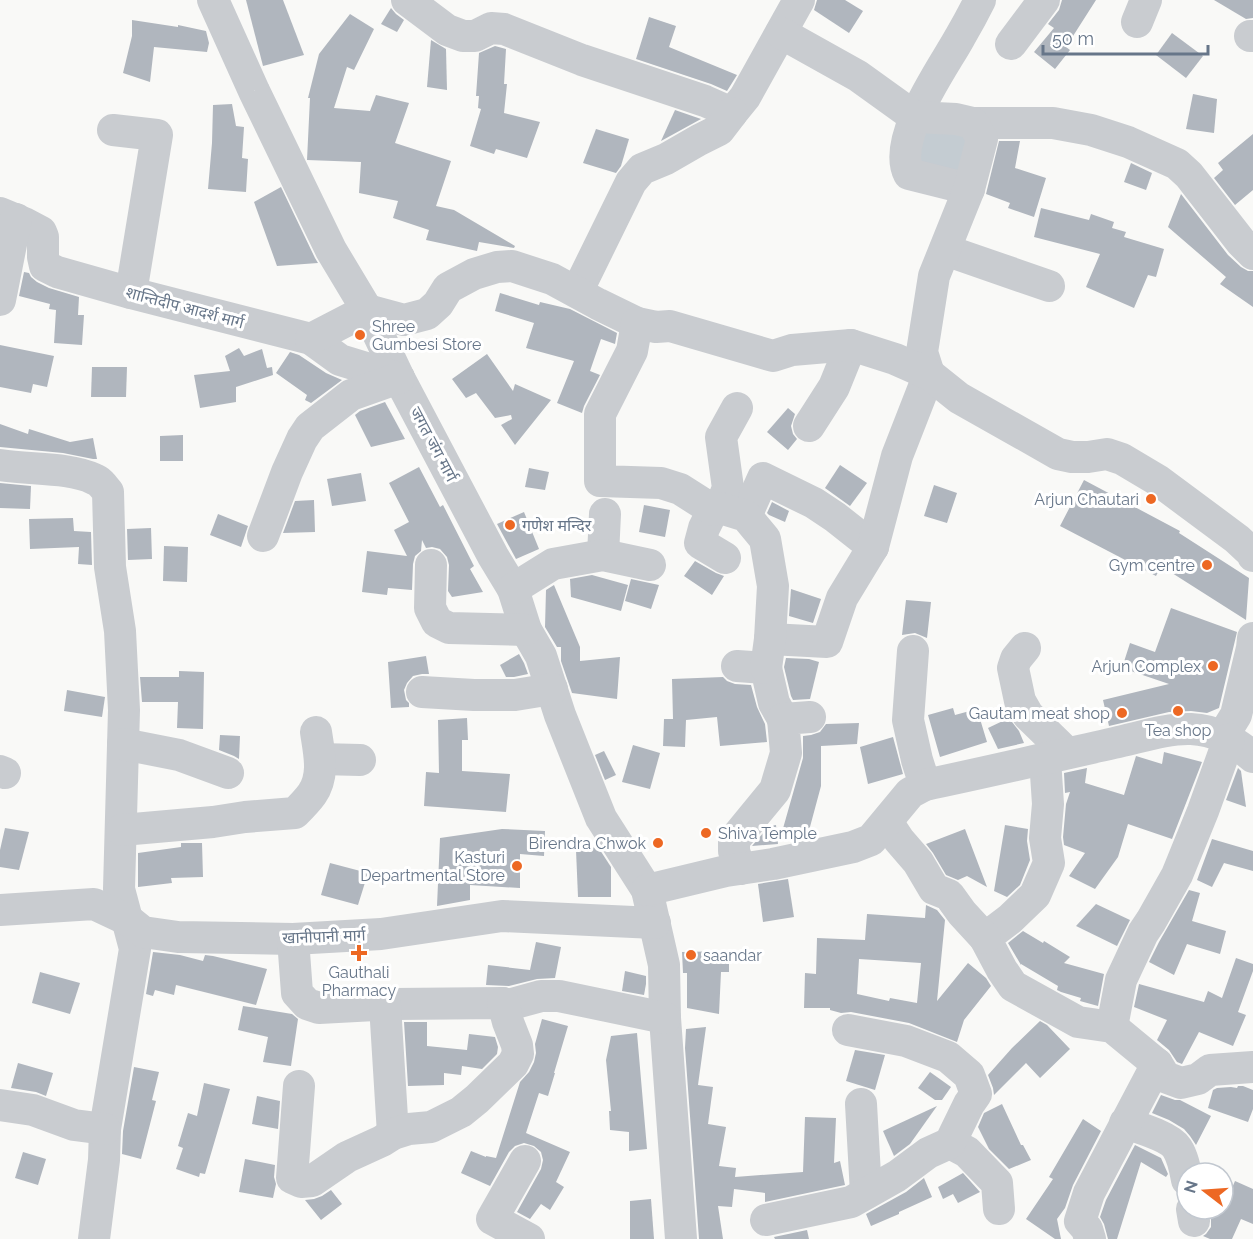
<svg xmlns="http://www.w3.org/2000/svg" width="1253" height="1239" viewBox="0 0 1253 1239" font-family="Raleway,'Noto Sans Devanagari',sans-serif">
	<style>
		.water { fill: #c4ccd2 }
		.building { fill: #b0b6be; fill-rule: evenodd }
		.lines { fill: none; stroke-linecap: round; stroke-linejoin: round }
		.minor { stroke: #c9ccd0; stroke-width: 32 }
		.poi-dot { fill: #ed6823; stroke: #fff; stroke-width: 2 }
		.labels { text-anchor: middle; stroke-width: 6; stroke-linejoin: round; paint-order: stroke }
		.street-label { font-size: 16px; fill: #677689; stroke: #fff }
		.poi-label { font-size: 16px; fill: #677689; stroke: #fff; text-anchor: end }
	</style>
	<rect width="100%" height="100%" fill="#f9f9f7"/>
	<polygon class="water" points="919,127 972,135 959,180 914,171"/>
	<g class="building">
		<polygon points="246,0 283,0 304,55 263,66"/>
		<polygon points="817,0 845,0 863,11 849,33 814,10"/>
		<polygon points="1062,0 1096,0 1066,47 1070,50 1055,69 1034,52 1054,28 1048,24 1059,10"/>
		<polygon points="1214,0 1253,0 1253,18 1246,19"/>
		<polygon points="391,8 396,14 404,20 397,32 381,24"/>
		<polygon points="350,14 374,29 354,70 347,67 334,108 370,111 376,95 409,103 395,143 451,161 436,206 454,210 515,246 514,248 479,242 477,251 426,240 429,230 393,218 398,201 359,193 361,162 307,160 310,98 308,98 319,54"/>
		<polygon points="649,17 676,26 669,47 737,75 727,91 711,84 636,59"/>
		<polygon points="132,20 178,27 178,25 206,31 209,43 207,52 154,47 150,82 123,73 132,36"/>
		<polygon points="1172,33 1203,56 1186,78 1156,55"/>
		<polygon points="431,40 446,49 447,90 427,87"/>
		<polygon points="495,46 506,49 504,84 507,84 504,113 540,122 527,158 496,149 494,154 470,146 481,109 478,108 479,96 476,96 479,53"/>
		<polygon points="1193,94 1217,99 1214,133 1186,129"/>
		<polygon points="232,104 236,126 244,127 242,158 248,159 246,192 208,189 212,143 213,105"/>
		<polygon points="675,110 701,119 661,141"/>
		<polygon points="596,129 629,139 621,166 616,173 583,163"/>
		<polygon points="1253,134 1253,190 1235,205 1214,178 1223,170 1218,163"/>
		<polygon points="999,141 1020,141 1015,168 1046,178 1034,217 1008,208 1010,203 986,194"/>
		<polygon points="1131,163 1152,173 1146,190 1124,182"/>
		<polygon points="281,187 315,258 318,263 277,266 254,202"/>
		<polygon points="1181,194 1228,255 1241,267 1248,271 1253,271 1253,307 1220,284 1226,277 1168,227"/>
		<polygon points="1041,208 1089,220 1091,214 1114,222 1112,228 1126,232 1124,237 1164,249 1156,277 1148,275 1134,308 1086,287 1100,254 1034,237"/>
		<polygon points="24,272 29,273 31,277 37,282 49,288 79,297 78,315 84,315 82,345 54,343 56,310 49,309 50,304 19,296"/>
		<polygon points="500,293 539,305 540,302 570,309 617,333 615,344 601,339 590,371 600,375 584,406 582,413 557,403 574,361 526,348 534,323 495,311"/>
		<polygon points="0,345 54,356 47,387 33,384 31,393 0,387"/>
		<polygon points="239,348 244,356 262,349 267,368 272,367 273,375 236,387 236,402 200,408 194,375 230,371 225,356"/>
		<polygon points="290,352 299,355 326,373 342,380 311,403 305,400 307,395 276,373"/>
		<polygon points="487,354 513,391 515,384 551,400 515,445 501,425 512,419 511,415 495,418 476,393 466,398 452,379"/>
		<polygon points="92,367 127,367 126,397 91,397"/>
		<polygon points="385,402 405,439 371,447 355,415 360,411"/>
		<polygon points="788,408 795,414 791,426 793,434 797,439 788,450 767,432"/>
		<polygon points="0,424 28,434 29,429 70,442 93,438 97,459 93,459 63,453 0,447"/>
		<polygon points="183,435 183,461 160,461 160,436"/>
		<polygon points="840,465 867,483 850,506 825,488"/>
		<polygon points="419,467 440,507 443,505 474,566 470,569 483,592 452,597 448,591 449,565 447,557 440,549 432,547 426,548 422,540 421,551 415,556 413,564 412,590 388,588 387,595 362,592 367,551 407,556 394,530 409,522 389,483"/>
		<polygon points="529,468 549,472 545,490 525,487"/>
		<polygon points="361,473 366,501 332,506 327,479"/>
		<polygon points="1084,480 1180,531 1179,533 1249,578 1246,620 1161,566 1156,576 1060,526"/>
		<polygon points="0,483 31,486 30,509 0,508"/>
		<polygon points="934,485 957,493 947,523 924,516"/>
		<polygon points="314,500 315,532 283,533 295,501"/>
		<polygon points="772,502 789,511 785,522 769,515 767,513"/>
		<polygon points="644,505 670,510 665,537 639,532"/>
		<polygon points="524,512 539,549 516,559 497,524"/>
		<polygon points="218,514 248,526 241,547 210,535"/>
		<polygon points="73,518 74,531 91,532 92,565 78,564 79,547 30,549 29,519"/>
		<polygon points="151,528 152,559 128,560 127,529"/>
		<polygon points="164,546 188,547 187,582 163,581"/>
		<polygon points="695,561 716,573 724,576 712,595 684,576"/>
		<polygon points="592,575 628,585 621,611 571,597 570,579"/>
		<polygon points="631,579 659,585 651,609 625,601"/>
		<polygon points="554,585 580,647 580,661 620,657 617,699 572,693 561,661 561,647 557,647 545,627 546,590"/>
		<polygon points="791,589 821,599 813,623 789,616"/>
		<polygon points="906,600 931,602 927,638 915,633 902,635"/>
		<polygon points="1171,608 1237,632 1219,708 1207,713 1191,711 1169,712 1109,726 1103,700 1169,684 1122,668 1130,643 1155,652"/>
		<polygon points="519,654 524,663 528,674 514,677 506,677 500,665"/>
		<polygon points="426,656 429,674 422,674 413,676 407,683 404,690 406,700 409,703 409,707 391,708 388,662"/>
		<polygon points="786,658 809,659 819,662 810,699 793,700 791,696 784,667"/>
		<polygon points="179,671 204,672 203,729 177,728 178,702 142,702 140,677 179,677"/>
		<polygon points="723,677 727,681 735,684 751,685 757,707 765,724 767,742 720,746 717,717 686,720 685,747 663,746 664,719 673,719 672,679"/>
		<polygon points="67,690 105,697 102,717 64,711"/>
		<polygon points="953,708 955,715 977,709 987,742 940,757 928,715"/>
		<polygon points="467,718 468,740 462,740 462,771 510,774 506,812 424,806 426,772 439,773 438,720"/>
		<polygon points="1009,718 1019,731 1024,743 998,749 988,728"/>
		<polygon points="859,723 857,744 821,746 821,786 807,838 782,832 803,758 803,736 811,735 820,732 826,724"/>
		<polygon points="220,735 240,736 239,759 234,756 219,750"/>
		<polygon points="893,737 903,774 868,784 860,747"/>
		<polygon points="633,745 660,753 650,789 622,782"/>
		<polygon points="604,751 616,775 605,780 595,755"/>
		<polygon points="1164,752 1202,762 1172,839 1128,824 1118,857 1095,889 1069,876 1085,853 1064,845 1063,837 1066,804 1070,792 1065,793 1064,773 1087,768 1085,783 1124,795 1136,756 1162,764"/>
		<polygon points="1238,768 1241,771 1246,807 1226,800"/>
		<polygon points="776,825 778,844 752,846 769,826"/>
		<polygon points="1005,825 1028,829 1027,841 1030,860 1020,885 1007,897 994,891"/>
		<polygon points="5,828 29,832 19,870 0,867 0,850"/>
		<polygon points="502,829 545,831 544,856 520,854 520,888 470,885 470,900 437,906 440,838"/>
		<polygon points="965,829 987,887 967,876 958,880 946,875 933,853 926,844"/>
		<polygon points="1212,839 1253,851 1253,871 1224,863 1212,887 1197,880"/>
		<polygon points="181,843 202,843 203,877 171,878 172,883 138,887 138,853 181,847"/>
		<polygon points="598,847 611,867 611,897 578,897 576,850"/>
		<polygon points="330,863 368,873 358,905 321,895"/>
		<polygon points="788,879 794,917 763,922 758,884"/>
		<polygon points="1189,890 1200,893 1192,921 1226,931 1220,954 1187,944 1174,975 1149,962 1159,942"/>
		<polygon points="1096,904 1130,920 1117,946 1076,926"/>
		<path d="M926,905L937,910L945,920L937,1001L968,963L986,978L991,986L964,1020L957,1042L909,1023L851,1012L841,1013L830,1010V1008H804L805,973L816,974L817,938L865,940L867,914L925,918ZM859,959L921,963L917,1003L890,998L889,1001L857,994Z"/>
		<polygon points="1023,931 1043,943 1044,941 1070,957 1064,963 1104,974 1098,1006 1080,1001 1081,998 1061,992 1057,990 1058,986 1021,964 1021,965 1008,943"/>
		<polygon points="536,942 561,947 555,978 537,979 509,986 486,985 488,965 530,970"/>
		<polygon points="729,951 729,972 721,972 719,1014 687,1008 687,973 683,973 682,952"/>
		<polygon points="153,952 180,955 203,961 205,955 213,956 267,969 256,1005 176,985 174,995 155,990 153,996 146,994"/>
		<polygon points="1236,958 1253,964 1253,971 1238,1012 1246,1015 1233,1046 1199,1032 1182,1064 1177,1062 1169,1050 1157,1040 1167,1020 1134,1007 1139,984 1204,1002 1208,991 1222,998"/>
		<polygon points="625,971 646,976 646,984 644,995 622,991"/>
		<polygon points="40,972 80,983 70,1014 32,1003"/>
		<polygon points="243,1006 292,1014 298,1019 291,1066 263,1062 268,1037 238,1030"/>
		<polygon points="542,1019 568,1026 554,1073 555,1073 548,1096 539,1093 526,1133 570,1152 556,1182 564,1187 550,1210 541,1204 530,1219 517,1212 541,1169 543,1160 541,1152 534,1146 524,1143 515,1146 509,1152 490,1186 461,1173 471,1151 486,1157 486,1156 496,1158 520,1082 529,1072 534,1062 536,1053 535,1044"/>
		<polygon points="1040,1021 1047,1025 1070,1049 1040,1078 1026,1063 994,1095 993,1088 988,1075 1012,1048"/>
		<polygon points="404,1022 427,1022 427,1046 467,1050 469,1034 495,1037 498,1047 497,1054 482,1069 462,1066 461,1075 444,1073 444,1085 408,1086"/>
		<polygon points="706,1027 698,1085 713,1087 708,1124 726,1127 719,1166 736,1168 735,1177 803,1172 805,1117 836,1118 834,1163 840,1161 845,1185 765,1202 765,1193 734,1189 732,1207 718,1206 723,1239 699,1239 685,1048 686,1029"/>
		<polygon points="637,1033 647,1149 629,1151 629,1132 610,1130 609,1111 611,1111 606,1060 611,1036"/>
		<polygon points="855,1050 885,1055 875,1090 846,1081"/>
		<polygon points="18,1063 53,1073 46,1096 36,1092 11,1088"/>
		<polygon points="134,1067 159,1072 152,1100 156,1101 141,1159 122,1154 123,1131"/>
		<polygon points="930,1072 951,1087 942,1100 935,1100 918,1088"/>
		<polygon points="204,1083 230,1089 205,1174 200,1173 199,1177 176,1169 183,1148 178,1146 188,1113 197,1116"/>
		<polygon points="1238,1086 1243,1086 1253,1090 1253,1109 1248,1122 1208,1108 1213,1090 1217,1088 1231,1087 1237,1088"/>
		<polygon points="1161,1095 1175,1100 1180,1100 1211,1116 1196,1145 1190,1136 1184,1129 1169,1120 1152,1113"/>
		<polygon points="257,1096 280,1101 278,1129 252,1124"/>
		<polygon points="1002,1104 1021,1145 1023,1145 1031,1160 1009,1169 989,1149 978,1127 984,1113"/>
		<polygon points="937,1106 910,1144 894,1156 883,1131"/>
		<polygon points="1083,1119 1101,1131 1073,1185 1065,1208 1057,1219 1061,1239 1055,1239 1026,1219 1053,1179 1049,1177"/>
		<polygon points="1135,1145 1161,1158 1168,1174 1166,1177 1141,1162 1117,1239 1108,1239 1104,1224 1100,1217 1106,1200"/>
		<polygon points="23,1152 46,1159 38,1185 15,1178"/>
		<polygon points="245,1159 275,1165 274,1177 276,1184 273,1198 239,1192"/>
		<polygon points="963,1173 980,1192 958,1203 953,1194 943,1199 938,1187"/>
		<polygon points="924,1178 932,1197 899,1212 899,1214 871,1226 866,1214 906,1192"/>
		<polygon points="1235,1181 1253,1189 1253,1224 1241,1219 1232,1239 1210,1239 1203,1236 1206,1234 1211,1227 1211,1212 1219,1215 1223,1209"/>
		<polygon points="331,1190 342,1204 321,1220 305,1200 314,1199 322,1196"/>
		<polygon points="651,1199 654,1239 630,1239 630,1201"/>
		<polygon points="807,1230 809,1239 775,1239 774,1237"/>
	</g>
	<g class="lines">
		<g class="minor">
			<polyline points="213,0 254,91 331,250 367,310 399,378 493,556 513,589 526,630 541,656 560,715 601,818 647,890 664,965 665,1018 681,1239"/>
			<polyline points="407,0 447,30 463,36 475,36 491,28 504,29 582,60 705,101 732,113 745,97 799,0"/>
			<polyline points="1137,22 1146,0"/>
			<polyline points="1250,36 1253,36"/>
			<polyline points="1011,44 1044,0"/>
			<polyline points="973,123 1053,123 1091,130 1128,142 1177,164 1189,175 1241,242 1253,254"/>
			<polyline points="113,130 157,135 131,293"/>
			<path d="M969,189L909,174C891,139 943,68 960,37C967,25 974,12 980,0"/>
			<polyline points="0,213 24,223 41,232 43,237 43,257 45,266 57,272 131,293 311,339 340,360 399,378"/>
			<polyline points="945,250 1049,286"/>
			<polyline points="577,292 631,182 642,169 666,159 699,140 719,130 732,113"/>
			<polyline points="0,300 16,219"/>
			<polyline points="311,339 367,310 404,320 427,314 438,304 448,288 474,274 497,267 512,266 552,279 598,304 637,323"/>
			<polyline points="809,426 834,387 851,345"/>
			<path d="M0,465C29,470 69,467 94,479C100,481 104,487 108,492L110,567L120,631L124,710L119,889L135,949L105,1129L104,1160L94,1239"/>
			<polyline points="720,508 728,488 721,437 737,408"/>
			<polyline points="713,510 704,528 700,543 725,558"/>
			<polyline points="746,516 763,478 814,503 835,517 873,547"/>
			<polyline points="263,536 287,472 302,439 310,427 351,395 399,378"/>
			<polyline points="603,555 605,514"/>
			<polyline points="431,565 430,608 437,622 449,628 526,630"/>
			<polyline points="513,589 553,564 603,555 650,565"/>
			<polyline points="770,639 827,642 842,598 873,547 897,456 929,374 922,352 934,276 969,189 982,139 973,123 956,119 915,117 858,76 781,33"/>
			<polyline points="1025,648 1016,659 1013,668 1020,701 1028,715 1067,753"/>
			<polyline points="913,651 908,720 917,760 925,785"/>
			<polyline points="737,666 766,668 774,703 783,719"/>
			<polyline points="766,668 770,639 773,586 765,539 746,516 720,508 713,510 680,489 661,483 600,481 600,414 632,351 637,323 656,327 670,326 773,356 792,350 851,345 895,359 929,374 959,398 1058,454 1072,457 1088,457 1107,454 1122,459 1159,481 1237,539 1252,553 1253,556"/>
			<polyline points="422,692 474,695 515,695 552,689"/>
			<polyline points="1223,736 1236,715 1252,648 1253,638"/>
			<polyline points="123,744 179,755 228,773"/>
			<polyline points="320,759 360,760"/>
			<polyline points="1045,759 1048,804 1045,838 1049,863 1035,895 1010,919 985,938 1002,970 1013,986 1078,1022 1112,1027 1157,1064 1165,1077 1181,1083 1198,1079 1210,1070 1253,1067"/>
			<polyline points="0,771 5,773"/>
			<polyline points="887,822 899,840 918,862 934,889 949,895 962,913 985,938"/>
			<path d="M122,830L213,822L245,817L295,813C301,807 307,801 312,794C325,775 319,753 316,732"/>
			<polyline points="740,869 734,851 734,840 775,790 786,753 783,719 810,717"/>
			<path d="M647,890L726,871L773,864L853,847L871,840L910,793L925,785C988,772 1051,757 1114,743C1138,738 1167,728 1191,729C1216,730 1234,741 1253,757"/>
			<polyline points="0,910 94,904 128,920 143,932 178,937 293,939 381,934 502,916 655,923"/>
			<polyline points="293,939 297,993 307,1004 319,1008 394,1004 503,1003 508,1005 541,996 559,996 665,1018"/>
			<polyline points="385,1005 393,1134"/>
			<polyline points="1112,1027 1121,980 1143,933 1151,921 1177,875 1203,811 1229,739"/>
			<polyline points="299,1086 292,1178 301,1182 312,1181 347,1157 382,1141 393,1134 409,1129 431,1127 461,1112 477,1099 513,1064 518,1054 517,1045 508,1022 503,1003"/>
			<polyline points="861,1104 866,1193"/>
			<polyline points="0,1105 33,1110 74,1125 105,1129"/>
			<path d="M1125,1123C1137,1127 1170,1137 1177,1148C1183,1157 1185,1169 1187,1180"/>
			<polyline points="950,1143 967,1152 997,1183 999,1209"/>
			<polyline points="525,1161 492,1219 529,1239"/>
			<polyline points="1192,1209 1194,1221"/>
			<polyline points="766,1220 851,1202 897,1176 928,1153 950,1143 969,1104 976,1094 969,1075 948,1057 906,1041 848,1030"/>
			<polyline points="1090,1239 1087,1229 1080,1221 1089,1193 1157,1064"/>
		</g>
	</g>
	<g class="poi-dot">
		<circle cx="360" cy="335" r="6"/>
		<circle cx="1151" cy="499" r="6"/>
		<circle cx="510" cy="525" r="6"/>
		<circle cx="1207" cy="565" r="6"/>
		<circle cx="1213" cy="666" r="6"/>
		<circle cx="1178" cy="711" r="6"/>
		<circle cx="1122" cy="713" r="6"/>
		<circle cx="706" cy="833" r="6"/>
		<circle cx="658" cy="843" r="6"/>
		<circle cx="517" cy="866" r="6"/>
		<path d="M356 944h6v6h6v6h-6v6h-6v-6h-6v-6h6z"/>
		<circle cx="691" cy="955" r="6"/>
	</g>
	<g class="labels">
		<g class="street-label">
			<text transform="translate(185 307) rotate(15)" y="6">शान्तिदीप आदर्श मार्ग</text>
			<text transform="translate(434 444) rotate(62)" y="6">जगत जंग मार्ग</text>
			<text transform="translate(324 936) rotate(-2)" y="6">खानीपानी मार्ग</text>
		</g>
		<g class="poi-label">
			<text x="372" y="332" text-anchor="start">Shree<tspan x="372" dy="18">Gumbesi Store</tspan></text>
			<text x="1139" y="505">Arjun Chautari</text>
			<text x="522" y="531" text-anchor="start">गणेश मन्दिर</text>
			<text x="1195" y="571">Gym centre</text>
			<text x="1201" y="672">Arjun Complex</text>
			<text x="1110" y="719">Gautam meat shop</text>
			<text x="1178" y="736" text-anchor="middle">Tea shop</text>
			<text x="718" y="839" text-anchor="start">Shiva Temple</text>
			<text x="646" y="849">Birendra Chwok</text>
			<text x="505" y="863">Kasturi<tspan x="505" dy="18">Departmental Store</tspan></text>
			<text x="703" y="961" text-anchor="start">saandar</text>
			<text x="359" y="978" text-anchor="middle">Gauthali<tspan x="359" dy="18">Pharmacy</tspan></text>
		</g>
	</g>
	<g transform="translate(1205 1191) rotate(287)"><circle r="28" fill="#ffffff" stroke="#c2c8d0" stroke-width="1.5"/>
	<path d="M0-4.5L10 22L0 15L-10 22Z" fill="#ed6823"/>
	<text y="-9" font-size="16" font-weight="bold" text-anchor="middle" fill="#677689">N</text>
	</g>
	<path d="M1043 45v9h165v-9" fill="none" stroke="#677689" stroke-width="3"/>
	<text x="1052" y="45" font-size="18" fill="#677689" stroke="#ffffff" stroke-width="4.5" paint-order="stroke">50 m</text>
</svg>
